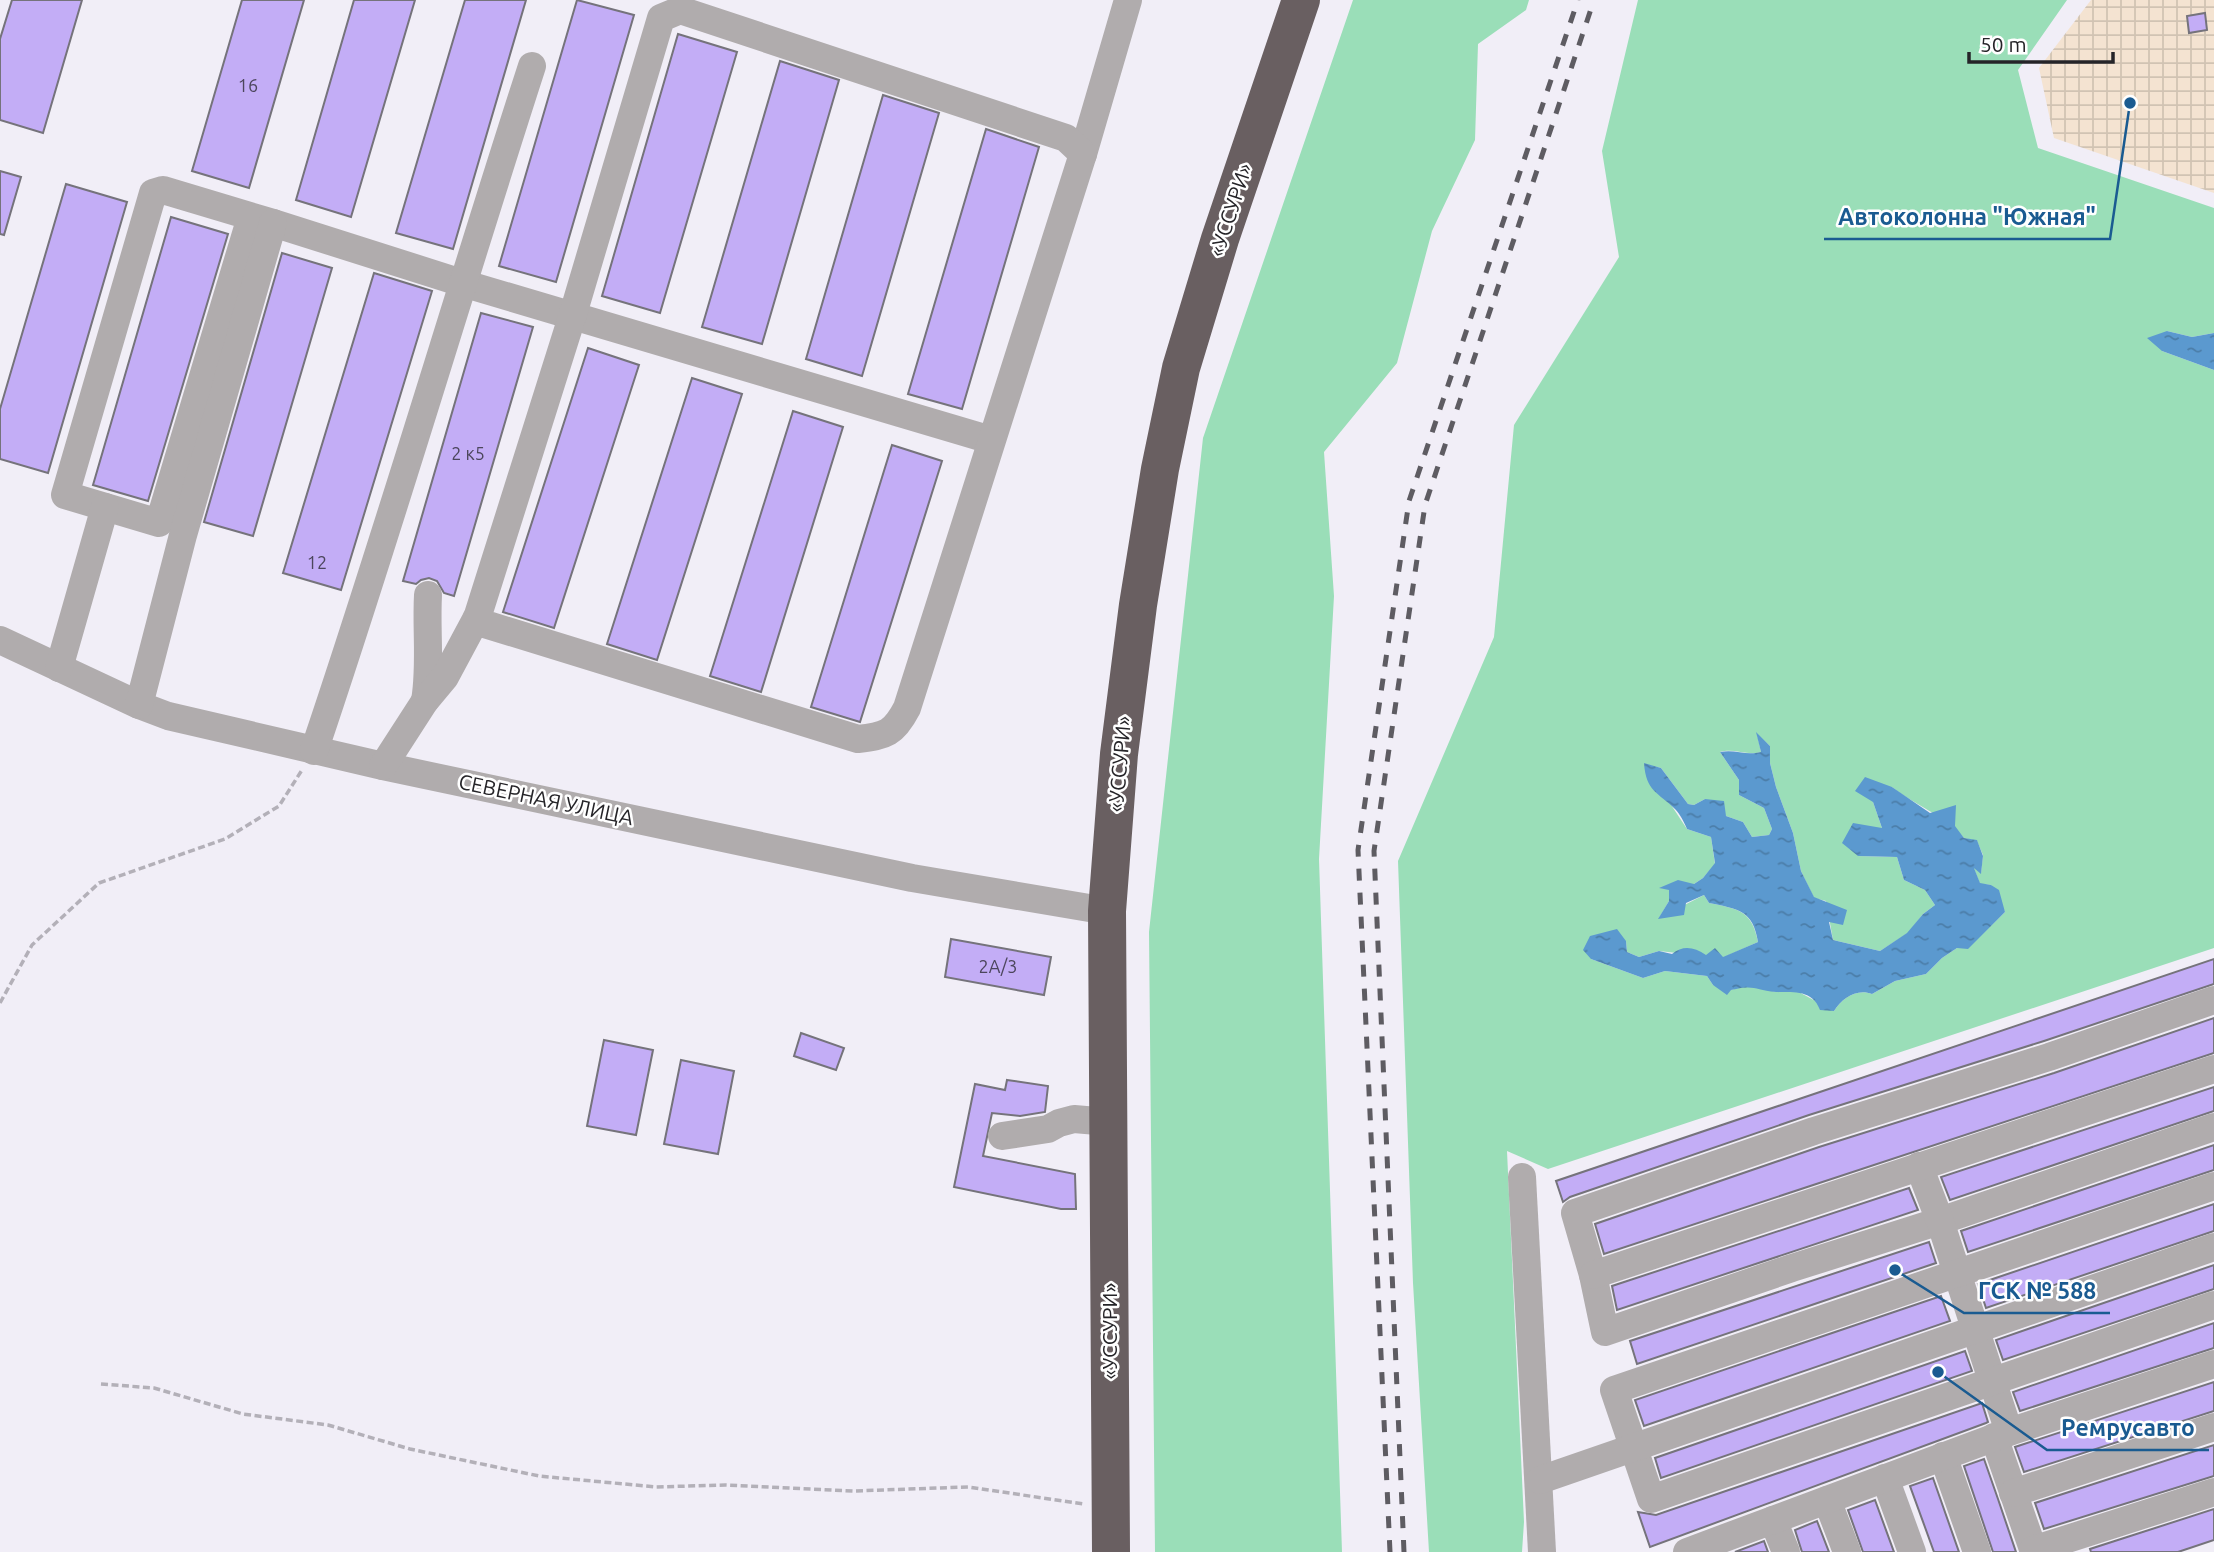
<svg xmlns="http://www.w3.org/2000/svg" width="2214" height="1552" viewBox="0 0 2214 1552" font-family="Ubuntu,sans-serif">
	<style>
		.industrial { fill: url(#industrial-grid) }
		.green { fill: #9adeb8; fill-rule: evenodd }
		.water { fill: url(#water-ripples) }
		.building { fill: #c3adf6; stroke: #75737b; stroke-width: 2 }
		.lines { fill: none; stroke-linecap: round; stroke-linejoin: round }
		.path { stroke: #b3b0b8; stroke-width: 3.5; stroke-dasharray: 7 3.5; stroke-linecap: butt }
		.minor { stroke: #b0acad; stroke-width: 28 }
		.highway { stroke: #695f61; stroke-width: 38 }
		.rail { stroke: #5e5c62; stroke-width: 5; stroke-dasharray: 12 12; stroke-linecap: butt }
		.labels { text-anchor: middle; stroke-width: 5; stroke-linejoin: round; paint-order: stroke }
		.number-label { font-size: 18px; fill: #4c465c }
		.street-label { font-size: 21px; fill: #252428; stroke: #fff }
		.leader { fill: none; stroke: #1a5b91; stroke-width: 2.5 }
		.callout-dot { fill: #1a5b91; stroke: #fff; stroke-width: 2.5 }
		.callout-label { font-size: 23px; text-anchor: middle; font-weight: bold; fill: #1a5b91; stroke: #fff; stroke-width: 5; stroke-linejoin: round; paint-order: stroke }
	</style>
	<defs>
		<pattern id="industrial-grid" width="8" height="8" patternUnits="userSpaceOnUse" patternTransform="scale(1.75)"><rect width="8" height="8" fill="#f4e3d1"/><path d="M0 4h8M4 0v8" fill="none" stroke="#d1c3b3"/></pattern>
		<pattern id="water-ripples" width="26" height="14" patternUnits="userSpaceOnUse" patternTransform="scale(1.75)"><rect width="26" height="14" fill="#5b99cf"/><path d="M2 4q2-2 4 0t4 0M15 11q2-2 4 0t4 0" fill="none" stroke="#4b7da8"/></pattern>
	</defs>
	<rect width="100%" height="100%" fill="#f1eef7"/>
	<polygon class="industrial" points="2091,0 2214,0 2214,193 2054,138 2039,68"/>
	<g class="green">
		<polygon points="1353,0 1529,0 1526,10 1478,44 1475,140 1432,231 1397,363 1324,452 1334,596 1319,859 1342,1552 1155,1552 1149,932 1203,438"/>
		<path d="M1638,0H2067L2018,70L2038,148L2214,208V333L2192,337L2167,331L2162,351L2214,370V948L1548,1169L1507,1151L1524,1522L1522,1552H1429L1413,1283L1398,861L1494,637L1514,425L1619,257L1602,151ZM1757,734L1770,746V763L1776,787L1793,833L1801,871L1814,898L1826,901L1833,940L1880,951L1908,933L1923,914L1935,905L1925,890L1904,880L1897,857L1858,856L1882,828L1873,802L1892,787C1914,805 1948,817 1964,838L1977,841L1983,855L1981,873L1973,866L1980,884L1991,885L2005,912L1968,948H1957L1942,958L1926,974L1895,981L1872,994C1857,988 1842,998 1834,1011L1797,991L1776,992L1749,985L1731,990L1713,985L1707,976L1665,971L1643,978L1591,959L1626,941L1627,952L1639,957L1659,951L1722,958L1758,942C1752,910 1738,909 1709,903L1704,895L1659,918L1669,901V889L1661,888L1694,884L1703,878L1715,864L1711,837L1687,829L1644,764L1661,768L1688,804L1694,805L1705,799L1726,816L1743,822L1752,837L1769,835L1772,829L1764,808L1739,795V780L1720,752C1735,748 1746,756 1761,752Z"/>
	</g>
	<g class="water">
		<polygon points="2167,331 2192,337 2214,333 2214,370 2162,351 2147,338"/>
		<path d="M1756,732L1770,746V763L1776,787L1793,833L1801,871L1814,897L1847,910L1843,925L1829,922L1833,940L1880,951L1907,933L1923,914L1935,905L1925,890L1904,880L1897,857L1858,856L1842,843L1853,823L1882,828L1873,802L1855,791L1865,777L1892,787L1930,813L1956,805L1955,826L1964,838L1977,840L1983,856L1981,874L1974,868L1980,883L1991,885L1999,890L2005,912L1968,949L1957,948L1942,958L1926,974L1895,981L1872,994C1857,988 1842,998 1834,1011L1820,1010C1812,989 1793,993 1776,992C1754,990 1755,984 1731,990L1727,995L1713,985L1707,976L1665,971L1643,978L1591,959L1583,950L1590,936L1617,929L1626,941L1627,952L1639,957L1659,951L1672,954C1683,945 1694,947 1706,955L1715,948L1723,957L1758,942C1753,910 1738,909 1709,903L1704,895L1686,903L1684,915L1658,919L1669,901V890L1659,888L1678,880L1694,884L1703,878L1715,863L1711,837L1687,829C1684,822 1680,814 1675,809C1658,792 1646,792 1644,763L1661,768L1688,804L1694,805L1705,799L1724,801L1726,816L1743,822L1752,837L1769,835L1772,829L1764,808L1739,795V780L1720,752C1736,749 1745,756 1761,752Z"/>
	</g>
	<g class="building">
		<polygon points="12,0 82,0 43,133 0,120 0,39"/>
		<polygon points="242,0 304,0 249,188 192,171"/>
		<polygon points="354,0 415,0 351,217 296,200"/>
		<polygon points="465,0 526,0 453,249 396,233"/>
		<polygon points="577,0 634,15 556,282 499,266"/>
		<polygon points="2205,13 2207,30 2189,33 2187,16"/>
		<polygon points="678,34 737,52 660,313 602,296"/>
		<polygon points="780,61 839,80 762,344 702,327"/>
		<polygon points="883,95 939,113 862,376 806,359"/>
		<polygon points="986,129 1039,147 962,409 908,394"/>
		<polygon points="0,171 21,177 4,235 0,234"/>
		<polygon points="66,184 127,202 48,473 0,459 0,409"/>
		<polygon points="171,217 228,234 148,501 93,485"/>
		<polygon points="282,253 332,268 253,536 204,522"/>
		<polygon points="374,273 432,291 341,590 283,573"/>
		<polygon points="481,313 533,327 454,596 444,593 437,581 429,578 421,580 416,584 403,581"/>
		<polygon points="588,348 639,365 554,628 503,612"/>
		<polygon points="692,378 742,394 657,660 607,644"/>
		<polygon points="793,411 843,427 761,692 710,676"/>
		<polygon points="892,445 942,461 860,722 811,707"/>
		<polygon points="951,939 1051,957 1044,995 945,977"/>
		<polygon points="2214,959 2214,984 2044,1041 1809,1115 1570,1197 1563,1202 1556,1181"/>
		<polygon points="2214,1018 2214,1053 1604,1254 1595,1224 1819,1147 2054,1073"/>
		<polygon points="801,1033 844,1048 836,1070 794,1056"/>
		<polygon points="604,1040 653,1050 636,1135 587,1126"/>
		<polygon points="681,1060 734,1071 718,1154 664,1144"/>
		<polygon points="1007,1080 1048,1086 1045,1112 1020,1116 992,1113 983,1156 1075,1174 1076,1209 1061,1209 954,1187 975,1084 1005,1090"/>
		<polygon points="2214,1087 2214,1111 1950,1200 1941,1177"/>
		<polygon points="2214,1145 2214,1170 1968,1252 1961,1231"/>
		<polygon points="1909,1188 1918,1210 1617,1310 1612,1286"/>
		<polygon points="2214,1204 2214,1231 1986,1308 1978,1284"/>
		<polygon points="1929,1242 1936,1263 1637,1364 1630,1341"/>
		<polygon points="2214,1265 2214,1289 2003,1360 1996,1340"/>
		<polygon points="1941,1296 1950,1321 1644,1426 1635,1400"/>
		<polygon points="2214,1323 2214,1348 2020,1411 2013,1392"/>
		<polygon points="1965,1351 1972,1371 1661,1478 1655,1458"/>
		<polygon points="2214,1382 2214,1411 2024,1472 2015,1447"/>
		<polygon points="1982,1403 1988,1422 1986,1423 1650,1547 1638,1512 1656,1515"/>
		<polygon points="2214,1445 2214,1476 2044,1529 2035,1503"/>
		<polygon points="1984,1459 1998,1499 2016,1552 1993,1552 1964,1466"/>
		<polygon points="1933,1478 1959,1552 1934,1552 1910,1486"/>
		<polygon points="1875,1500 1894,1552 1863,1552 1848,1510"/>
		<polygon points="2214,1509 2214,1540 2178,1552 2091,1552 2090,1549"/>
		<polygon points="1817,1521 1829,1552 1802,1552 1795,1530"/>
		<polygon points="1764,1541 1768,1552 1735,1552"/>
	</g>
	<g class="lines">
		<g class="path">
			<polyline points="0,1003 32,945 99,883 225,839 279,806 302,770"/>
			<polyline points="101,1384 154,1388 243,1414 328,1425 410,1449 539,1476 656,1487 725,1485 853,1491 968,1487 1084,1504"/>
		</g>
		<g class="minor">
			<polyline points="1083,154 1128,0"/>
			<polyline points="251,217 159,523 65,495 153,193 163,190 273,223 462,283 991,440"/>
			<polyline points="0,640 139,705 168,716 383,766 912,878 1107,911"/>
			<polyline points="59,668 105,507"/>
			<path d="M425,701C431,666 426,630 428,595"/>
			<polyline points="139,705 183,535 273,223"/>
			<path d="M314,751C391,524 458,294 532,66"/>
			<path d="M383,766L425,701L445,677L475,621L478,615L573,314L661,18L680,10L1066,138L1083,154L907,708C894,733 886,736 858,739L475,621"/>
			<polyline points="2214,1000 2049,1057 1814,1131 1575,1213 1593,1275 1605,1332 1792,1268 1940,1221 2214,1127"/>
			<polyline points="1002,1136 1048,1129 1059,1123 1074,1119 1109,1122"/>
			<polyline points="1919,1166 1940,1221 2009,1432 2214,1364"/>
			<polyline points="1522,1177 1542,1552"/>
			<polyline points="2214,1186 1614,1390 1651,1499 2214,1305"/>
			<polyline points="1593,1275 2214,1069"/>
			<polyline points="1994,1437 2034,1552"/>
			<polyline points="1943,1456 1977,1552"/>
			<polyline points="1885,1478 1912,1552"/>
			<polyline points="1540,1480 2214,1247"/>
			<polyline points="2013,1493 2214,1427"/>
			<polyline points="1827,1500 1847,1552"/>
			<polyline points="1773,1520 1786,1552"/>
			<polyline points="2033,1550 2214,1492"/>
			<polyline points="1687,1552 2009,1432"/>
		</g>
		<polyline class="highway" points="1111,1552 1107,911 1119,754 1138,605 1160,469 1181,368 1220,239 1301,0"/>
		<g class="rail">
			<polyline points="1390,1552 1358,850 1409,501 1578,0"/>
			<polyline points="1404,1552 1374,851 1425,505 1594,0"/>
		</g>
	</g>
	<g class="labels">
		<g class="number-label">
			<text x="248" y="92">16</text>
			<text x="468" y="460">2 к5</text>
			<text x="317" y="569">12</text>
			<text x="998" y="973">2А/3</text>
		</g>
		<g class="street-label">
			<text transform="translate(1231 210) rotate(-72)" y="7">«УССУРИ»</text>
			<text transform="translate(1120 764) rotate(-85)" y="7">«УССУРИ»</text>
			<text transform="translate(546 800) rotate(12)" y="7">СЕВЕРНАЯ УЛИЦА</text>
			<text transform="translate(1110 1331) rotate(-90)" y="7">«УССУРИ»</text>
		</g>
	</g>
	<path class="leader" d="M2130 103L2110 239H1824M1895 1270L1964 1313H2110M1938 1372L2047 1450H2209"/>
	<g class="callout-dot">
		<circle cx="2130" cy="103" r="7"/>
		<circle cx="1895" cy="1270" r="7"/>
		<circle cx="1938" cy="1372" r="7"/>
	</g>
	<g class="callout-label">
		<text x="1967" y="225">Автоколонна "Южная"</text>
		<text x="2037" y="1299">ГСК № 588</text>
		<text x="2128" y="1436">Ремрусавто</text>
	</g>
	<path d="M1969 52v10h144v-10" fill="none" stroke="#252428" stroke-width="3.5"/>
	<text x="1980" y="52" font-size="21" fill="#252428" stroke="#ffffff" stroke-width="5" paint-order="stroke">50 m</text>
</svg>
